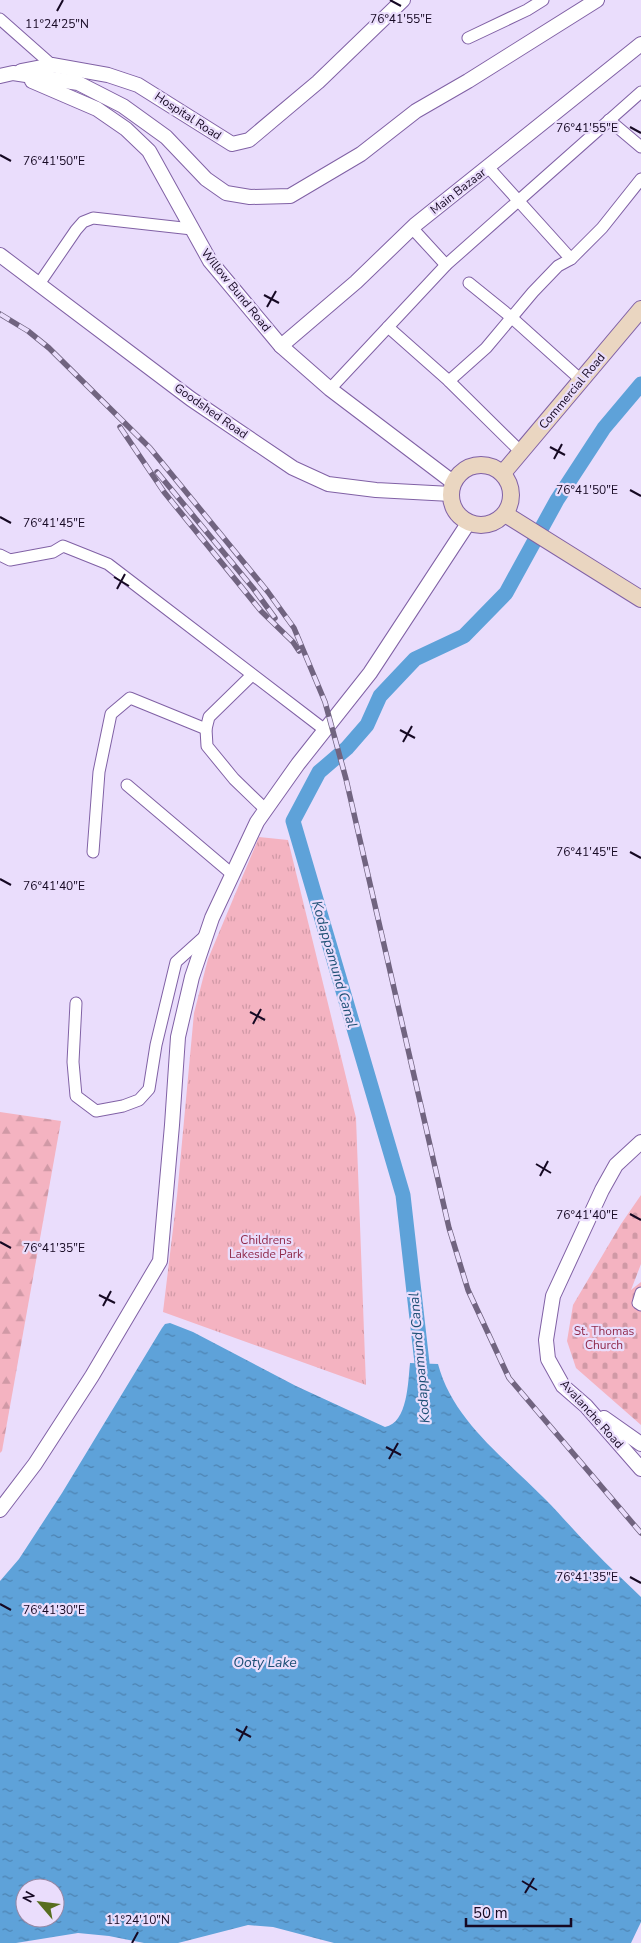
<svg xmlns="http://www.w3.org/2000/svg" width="641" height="1943" viewBox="0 0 641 1943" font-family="'Nunito Sans',sans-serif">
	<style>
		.grass { fill: url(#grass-tufts) }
		.forest { fill: url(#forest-firs) }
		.cemetery { fill: url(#cemetery-stones) }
		.water { fill: url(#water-ripples); fill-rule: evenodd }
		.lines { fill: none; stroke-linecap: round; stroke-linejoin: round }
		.canal { stroke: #5ea2d9; stroke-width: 15 }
		.minor-casing { stroke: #8061a5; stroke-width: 13 }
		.tertiary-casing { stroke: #8061a5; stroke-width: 16 }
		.secondary-casing { stroke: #8061a5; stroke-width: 18 }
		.minor { stroke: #fff; stroke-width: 11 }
		.tertiary { stroke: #fff; stroke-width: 14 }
		.secondary { stroke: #ead6c1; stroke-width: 16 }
		.rail-casing { stroke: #716480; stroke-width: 5.5 }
		.rail { stroke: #eaddfc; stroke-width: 4; stroke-dasharray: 11; stroke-linecap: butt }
		.ticks { fill: none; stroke: #160923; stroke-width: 2 }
		.labels { text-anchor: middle; stroke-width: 4.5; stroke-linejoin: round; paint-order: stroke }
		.street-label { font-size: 12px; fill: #160923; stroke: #eaddfc }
		.park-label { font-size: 12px; fill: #902b4c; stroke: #eaddfc }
		.water-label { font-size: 14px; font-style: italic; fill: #1d4f75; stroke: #eaddfc }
		.ticks-label { font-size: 12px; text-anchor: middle; fill: #160923; stroke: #eaddfc; stroke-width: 4.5; stroke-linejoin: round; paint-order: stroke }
	</style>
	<defs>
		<pattern id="grass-tufts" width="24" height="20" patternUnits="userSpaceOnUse" patternTransform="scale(1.25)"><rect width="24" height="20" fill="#f4b3c1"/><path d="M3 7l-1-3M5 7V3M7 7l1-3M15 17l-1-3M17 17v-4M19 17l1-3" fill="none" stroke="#d099a6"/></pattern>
		<pattern id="forest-firs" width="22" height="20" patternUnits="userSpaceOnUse" patternTransform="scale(1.25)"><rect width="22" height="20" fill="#f4b3c1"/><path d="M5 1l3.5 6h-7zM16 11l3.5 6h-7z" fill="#d099a6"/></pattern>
		<pattern id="cemetery-stones" width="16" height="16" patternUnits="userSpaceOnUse" patternTransform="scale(1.25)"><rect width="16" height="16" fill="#f4b3c1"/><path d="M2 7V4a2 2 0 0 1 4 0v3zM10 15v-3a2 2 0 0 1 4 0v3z" fill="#d099a6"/></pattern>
		<pattern id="water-ripples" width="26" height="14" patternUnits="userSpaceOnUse" patternTransform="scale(1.25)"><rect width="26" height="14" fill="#5ea2d9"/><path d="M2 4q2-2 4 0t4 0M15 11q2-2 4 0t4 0" fill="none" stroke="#4d82b0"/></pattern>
	</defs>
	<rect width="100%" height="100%" fill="#eaddfc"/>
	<polygon class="grass" points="259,837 288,840 356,1118 366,1385 163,1312 177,1196 194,1013 208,959"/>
	<polygon class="forest" points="0,1112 61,1121 2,1451 0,1453"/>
	<polygon class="cemetery" points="641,1195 641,1264 631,1290 641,1282 641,1425 576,1368 567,1341 573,1305 621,1224"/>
	<path class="water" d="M170,1323L193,1332L296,1386L385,1427C408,1423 408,1381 410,1363L438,1364C453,1421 505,1458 545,1499C561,1515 576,1533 592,1549C608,1566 625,1581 641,1597V1922L631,1943H334L273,1927L248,1925L178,1943H144L109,1936L78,1933L16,1943H0V1581L19,1559L62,1493L162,1328L165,1324ZM25,1888H55V1918H25Z"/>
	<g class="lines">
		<polyline class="canal" points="423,1384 422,1363 403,1195 293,821 319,772 347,748 367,725 380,696 397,678 415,659 464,636 506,593 557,500 604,428 641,384"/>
		<g class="minor-casing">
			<g id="minor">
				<polyline points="0,19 52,65"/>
				<polyline points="468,38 527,10 543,0"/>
				<polyline points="609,120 641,147"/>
				<polyline points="488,167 571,259"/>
				<polyline points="412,228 446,265"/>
				<polyline points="469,283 511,317 581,380"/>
				<polyline points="39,284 76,230 83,222 93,218 192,229"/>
				<polyline points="388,327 449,381 521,452"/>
				<polyline points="449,381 486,348 533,292 558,266 571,259 602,228 641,179"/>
				<polyline points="330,389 446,265 641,92"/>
				<polyline points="0,555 10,560 53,552 63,546 108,564 325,730"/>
				<polyline points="252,675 209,717 206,729 207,746 234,779 265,809"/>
				<polyline points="127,785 232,874"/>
				<polyline points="93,852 99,772 111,714 130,698 206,729"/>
				<polyline points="76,1003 73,1062 76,1096 96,1111 123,1106 139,1100 149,1089 156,1045 176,962 206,935"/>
				<polyline points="641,1293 638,1303 641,1305"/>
			</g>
		</g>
		<g class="tertiary-casing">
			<g id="tertiary">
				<polyline points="21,71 52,65 108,75 138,85 232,144 249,140 318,82 403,0"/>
				<polyline points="0,76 13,73 78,83 123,106 166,137 206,179 226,193 250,197 290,196 361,154 416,111 468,81 597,0"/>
				<polyline points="32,81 97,109 126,129 149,151 210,261 281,346 330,389 454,483"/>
				<polyline points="0,255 191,399 293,468 328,484 376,490 451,494"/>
				<polyline points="281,346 356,282 415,225 641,44"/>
				<polyline points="641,1142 616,1165 602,1190 553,1296 546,1340 548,1359 563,1386 586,1406 641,1469"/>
				<polyline points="604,1418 641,1444"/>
				<polyline points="0,1510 35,1464 92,1376 160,1261 172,1125 178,1037 192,977 212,918 257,822 298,764 370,673 469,522"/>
			</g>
		</g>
		<g class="secondary-casing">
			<g id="secondary">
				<circle cx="481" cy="495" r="30"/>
				<polyline points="503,473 641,309"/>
				<polyline points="505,514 641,599"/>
			</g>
		</g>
		<use href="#minor" class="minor"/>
		<use href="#tertiary" class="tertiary"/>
		<use href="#secondary" class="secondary"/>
		<g class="rail-casing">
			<g id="rail">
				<polyline points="0,314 28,331 49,348 150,448 268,592 294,628 325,702 346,779 449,1228 468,1290 509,1378 641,1533"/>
				<polyline points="120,427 164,492 261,611 293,642 299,651"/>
				<polyline points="157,472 253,588 275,618"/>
			</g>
		</g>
		<use href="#rail" class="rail"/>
	</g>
	<path class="ticks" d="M390,0L401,6M57,11L63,0M630,127L641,133M0,155L11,161M264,295L279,303M267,307L276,291M550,447L565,455M554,459L562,444M630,490L641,496M0,517L11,523M114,577L129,586M117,589L125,574M400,730L415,738M403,742L412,726M630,852L641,858M0,879L11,885M250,1012L265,1020M253,1024L261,1009M536,1164L551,1173M540,1176L548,1161M630,1214L641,1220M0,1242L11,1248M99,1295L115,1303M103,1306L111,1291M386,1447L401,1455M389,1459L398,1443M630,1577L641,1583M0,1604L11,1610M236,1729L251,1737M239,1741L247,1726M522,1881L537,1890M525,1893L534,1878M132,1943L138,1932"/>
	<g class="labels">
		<g class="street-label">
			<text transform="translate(188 116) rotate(33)" y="4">Hospital Road</text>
			<text transform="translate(458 191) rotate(-38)" y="4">Main Bazaar</text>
			<text transform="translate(236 290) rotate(51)" y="4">Willow Bund Road</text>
			<text transform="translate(572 391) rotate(-50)" y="4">Commercial Road</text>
			<text transform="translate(211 411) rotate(35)" y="4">Goodshed Road</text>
			<text transform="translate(592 1414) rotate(48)" y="4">Avalanche Road</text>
		</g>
		<g class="park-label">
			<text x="266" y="1244">Childrens<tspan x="266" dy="14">Lakeside Park</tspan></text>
			<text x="604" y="1335">St. Thomas<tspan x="604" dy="14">Church</tspan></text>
		</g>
		<g class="water-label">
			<text transform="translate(335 964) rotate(74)" y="5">Kodappamund Canal</text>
			<text transform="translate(419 1358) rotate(-95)" y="5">Kodappamund Canal</text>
			<text x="265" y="1667">Ooty Lake</text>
		</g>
	</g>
	<g class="ticks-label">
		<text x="401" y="23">76°41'55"E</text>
		<text x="57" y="28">11°24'25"N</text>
		<text x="587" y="132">76°41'55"E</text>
		<text x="54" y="165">76°41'50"E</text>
		<text x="587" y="494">76°41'50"E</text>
		<text x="54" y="527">76°41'45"E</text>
		<text x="587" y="856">76°41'45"E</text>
		<text x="54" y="890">76°41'40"E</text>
		<text x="587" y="1219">76°41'40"E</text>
		<text x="54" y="1252">76°41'35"E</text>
		<text x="587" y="1581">76°41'35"E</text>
		<text x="54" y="1614">76°41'30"E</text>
		<text x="138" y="1924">11°24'10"N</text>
	</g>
	<g transform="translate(40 1903) rotate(298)"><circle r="24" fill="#eaddfc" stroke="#9588a5"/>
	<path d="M0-4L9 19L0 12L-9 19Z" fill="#576e1f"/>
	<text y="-8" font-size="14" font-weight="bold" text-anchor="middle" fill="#160923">N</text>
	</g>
	<path d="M466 1918v8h105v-8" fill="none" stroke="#160923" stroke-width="2.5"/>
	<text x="473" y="1918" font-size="15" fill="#160923" stroke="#eaddfc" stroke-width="4" paint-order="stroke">50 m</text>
</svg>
